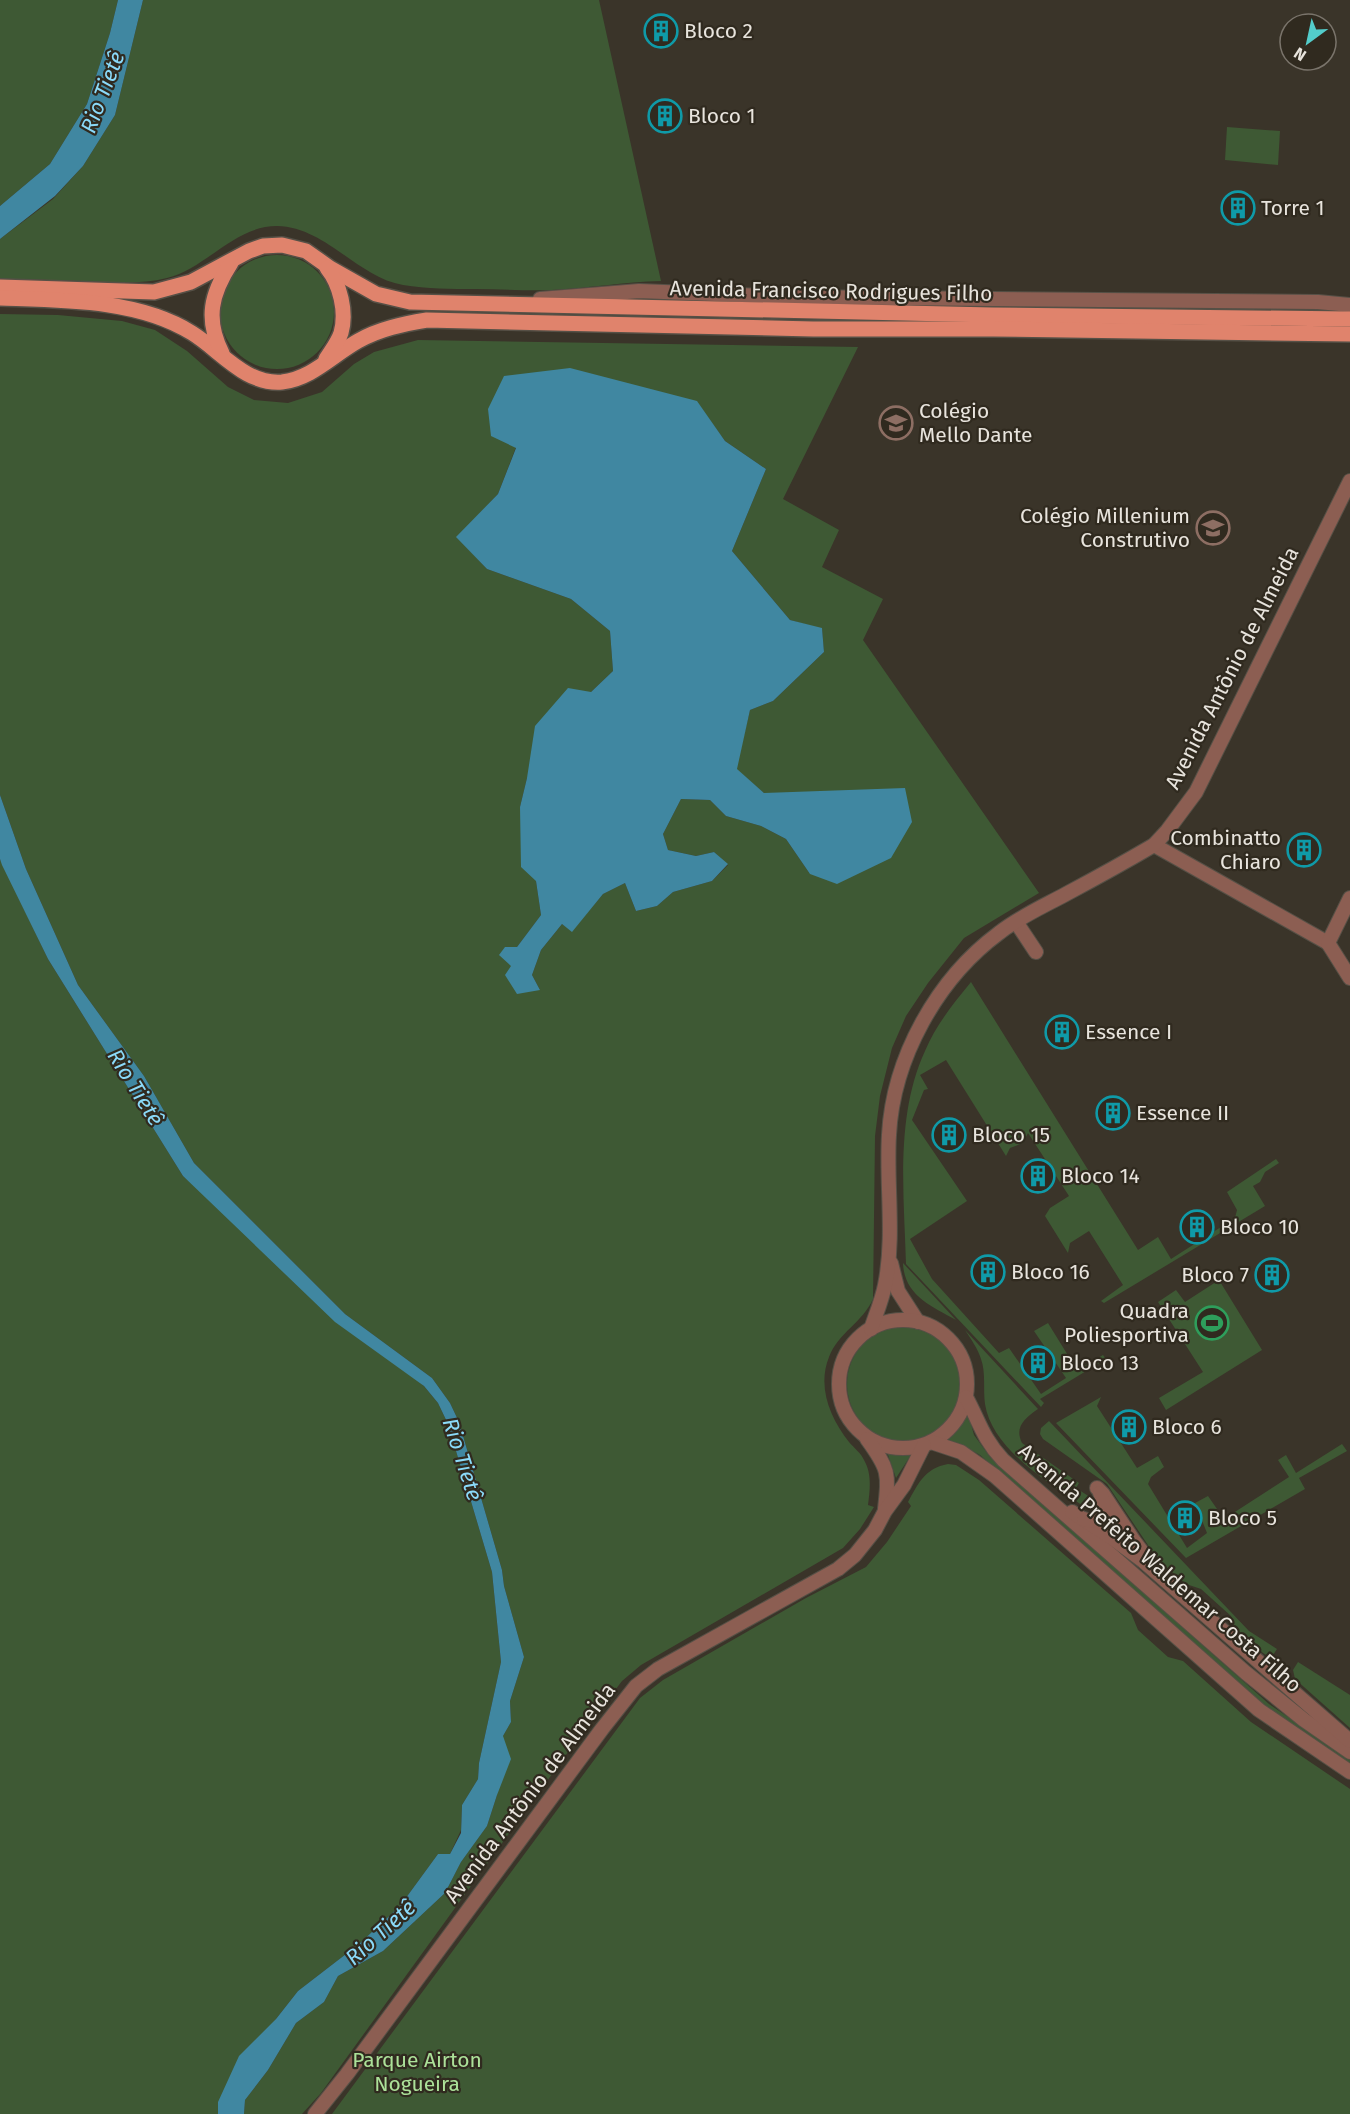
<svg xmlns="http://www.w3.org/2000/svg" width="1350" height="2114" viewBox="0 0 1350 2114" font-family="'Fira Sans',sans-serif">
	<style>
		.green { fill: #3e5934; fill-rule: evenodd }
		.water { fill: #4087a1 }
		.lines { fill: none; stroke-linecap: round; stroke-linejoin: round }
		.minor-casing { stroke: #565046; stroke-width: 16 }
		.major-casing { stroke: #565046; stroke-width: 18 }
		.minor { stroke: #8c5e52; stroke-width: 14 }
		.major { stroke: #e0836c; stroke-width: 15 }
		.labels { text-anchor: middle; stroke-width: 4.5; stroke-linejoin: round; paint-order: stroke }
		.poi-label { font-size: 21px; fill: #e8e4dd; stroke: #302a1f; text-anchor: start }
		.street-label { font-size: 21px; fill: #e8e4dd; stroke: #302a1f }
		.park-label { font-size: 21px; fill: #ace199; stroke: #302a1f }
		.water-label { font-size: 22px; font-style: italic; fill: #8bdaf9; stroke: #302a1f }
	</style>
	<rect width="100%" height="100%" fill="#3a3429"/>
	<g class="green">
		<polygon points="0,0 118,0 110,33 87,104 50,164 0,206"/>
		<path d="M143,0H599L661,281C624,282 589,288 552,290C527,291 501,289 475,289C451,289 427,289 403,285C357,277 326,227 277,226C234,226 207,268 167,278C140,285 110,282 82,281C54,280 27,279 0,279V239L53,199L83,166L115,115Z"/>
		<polygon points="1227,127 1280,131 1278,165 1225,160"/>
		<circle cx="277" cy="312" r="57"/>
		<path d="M0,314L58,315L122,321L155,330L187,351L228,387L254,400L288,403L322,392L354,364L374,352L418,340L858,347L783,499L839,530L822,567L883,599L863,640L1039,893L964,938L928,983L906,1016L892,1048L880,1096L875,1136L873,1299C863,1322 838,1333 829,1357C817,1387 830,1418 849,1442C854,1448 861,1453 864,1460C872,1474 870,1489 868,1505L874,1507L860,1529L843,1548L641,1665L622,1681L576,1741L321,2093L302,2114H244L245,2100L268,2070L296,2023L324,2002L338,1976L383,1951L445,1893L461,1862L487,1826L497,1795L503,1736L511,1722L510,1701L524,1657L504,1586L502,1570L459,1422L450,1403L432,1378L345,1314L194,1163L144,1076L78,985L26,869L0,795ZM697,402L725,441L766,469L732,551L790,620L822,629L824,652L773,701L750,710L736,769L764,793L810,874L786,839L761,826L726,816L710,800L681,799L663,834L668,850L696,856L714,852L728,865L712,881L673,892L657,906L636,911L625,883L603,894L572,931L562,924L541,950L532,975L540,990L505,947H517L541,915L536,881L520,807L527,778L591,692L613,671L610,631L571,599L487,569L457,537L498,494L516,447Z"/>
		<polygon points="0,859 48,959 183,1176 424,1386 438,1403 448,1424 492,1572 501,1662 479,1763 478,1779 462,1805 461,1830 450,1854 438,1854 400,1906 359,1944 298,1991 276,2019 218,2114 0,2114"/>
		<path d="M971,982L1138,1250L1158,1237L1171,1259L1235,1218L1237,1210L1227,1192L1276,1159L1279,1163L1265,1172L1260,1182L1253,1186L1265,1206L1104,1303L1101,1301L1123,1285L1089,1231L1070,1243L1068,1253L1045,1216L1050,1208L1069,1196L1028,1133L1023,1143L1010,1148L1006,1156L946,1060L920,1075L928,1089L924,1090L912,1120L967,1201L910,1239L932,1279L999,1353L1009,1348L1041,1394L1066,1378L1034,1331L1048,1323L1077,1370L1103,1355L1106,1359L1040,1399L1044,1403L1041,1407L906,1264C904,1194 895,1116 925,1051C936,1025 953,1004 971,982Z"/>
		<path d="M903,1263L956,1320C931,1306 904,1295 903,1263Z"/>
		<polygon points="1219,1280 1262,1350 1166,1410 1159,1398 1203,1372 1158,1302 1176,1290 1185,1302"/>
		<circle cx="905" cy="1384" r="58"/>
		<path d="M965,1330L1038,1409C1025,1418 1014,1427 1022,1443L1079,1483L1076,1488L1093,1499L1095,1504L1093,1509L1086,1508C1051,1484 992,1450 985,1404C983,1389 986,1373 981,1359C978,1349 971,1339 965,1330Z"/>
		<polygon points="1101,1397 1097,1406 1137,1468 1158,1456 1164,1467 1151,1477 1148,1484 1187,1548 1207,1533 1195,1503 1208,1496 1224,1519 1289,1477 1278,1460 1286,1455 1296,1473 1342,1444 1347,1451 1299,1478 1305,1489 1186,1558 1056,1423"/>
		<polygon points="968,1413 974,1435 990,1457 1269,1704 1350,1759 1350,1765 1264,1708 980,1455 967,1448 942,1443 963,1423"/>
		<polygon points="1049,1421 1249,1631 1277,1649 1271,1658 1263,1653 1235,1628 1231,1616 1201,1589 1186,1584 1158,1560 1107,1484 1043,1439 1040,1434 1041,1428"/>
		<polygon points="887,1452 899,1455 911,1455 896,1478"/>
		<path d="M948,1464L956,1465L979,1480L1131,1613L1138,1630L1168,1657L1183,1661L1251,1722L1350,1789V2114H332L640,1698L663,1680L806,1598L866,1567L887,1542L911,1506L908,1502C918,1484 925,1468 948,1464Z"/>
		<polygon points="1298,1662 1350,1695 1350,1728 1295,1679 1293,1670"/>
	</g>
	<g class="water">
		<polygon points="118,0 143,0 115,115 83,166 55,196 0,239 0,206 50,164 87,104 110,33"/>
		<polygon points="570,368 697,401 725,441 766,469 732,551 790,620 822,628 824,652 773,701 750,710 737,769 764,793 905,788 912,822 891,858 837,884 810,874 786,839 761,826 726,816 710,800 681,799 663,834 668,850 696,856 714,852 728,864 712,881 673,892 657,906 636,911 625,883 603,894 572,932 562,924 541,950 532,975 540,990 517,994 505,975 511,966 499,955 505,947 517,947 541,915 536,881 521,867 520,807 527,778 535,726 568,688 591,692 613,671 610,631 571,599 487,569 456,537 498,494 516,448 491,436 488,409 504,376"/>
		<polygon points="0,795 26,869 78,985 144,1076 194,1163 345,1314 432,1378 450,1403 459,1422 502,1570 504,1586 524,1657 510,1701 511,1722 503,1736 511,1759 497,1795 487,1826 461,1862 445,1893 383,1951 338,1976 324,2002 296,2023 268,2070 245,2100 244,2114 218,2114 218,2102 239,2056 276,2019 298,1991 359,1944 400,1906 438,1854 450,1854 461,1833 462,1805 478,1779 479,1763 501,1662 492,1572 448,1424 438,1403 424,1386 335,1322 183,1176 48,959 2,865 0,859"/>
	</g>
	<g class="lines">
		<g class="minor-casing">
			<g id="minor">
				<polyline points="540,299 639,291 792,297 1318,302 1350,305"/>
				<polyline points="1154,845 1328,943"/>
				<polyline points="1350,898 1328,943 1350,978"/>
				<polyline points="1016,922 1036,952"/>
				<polyline points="891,1263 898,1291 918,1322"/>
				<circle cx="903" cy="1384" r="64"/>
				<path d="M871,1329C876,1314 882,1300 885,1285C895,1236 886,1184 889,1135C893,1058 937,979 999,933C1019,917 1044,906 1066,894C1096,878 1125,862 1154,845L1167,831L1196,792L1350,481"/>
				<path d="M966,1397C979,1421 983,1439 1003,1460L1246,1673L1304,1720L1350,1752"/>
				<path d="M867,1439C889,1469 889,1473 885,1509"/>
				<polyline points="931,1442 961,1452 995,1476 1259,1710 1350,1772"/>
				<polyline points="1097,1488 1103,1494 1134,1541 1146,1557"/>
				<polyline points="1072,1512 1112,1538 1143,1561 1350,1741"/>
				<path d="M1084,1519C1103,1526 1107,1506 1100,1493"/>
				<polyline points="315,2114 347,2074 602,1729 636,1686 658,1669 838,1569 855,1555 875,1530 885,1511 904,1485 924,1445"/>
			</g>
		</g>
		<g class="major-casing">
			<g id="major">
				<polyline points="0,287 154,292 191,282 249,251 263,246 282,245 306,251 330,268 376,294 410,302 992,315 1350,319"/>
				<path d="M0,298C61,300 138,299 192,333C220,350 245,385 282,382C311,379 333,355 358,341C379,329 403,324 427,320L813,329H993L1350,334"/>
				<path d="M222,353C205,319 211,294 231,263"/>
				<path d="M326,359C331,351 338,342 341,333C347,312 340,284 327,268"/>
			</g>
		</g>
		<use href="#minor" class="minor"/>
		<use href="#major" class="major"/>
	</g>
	<defs>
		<g id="building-ring" transform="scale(1.725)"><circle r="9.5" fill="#302a1f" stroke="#0f9aa8" stroke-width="1.5"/><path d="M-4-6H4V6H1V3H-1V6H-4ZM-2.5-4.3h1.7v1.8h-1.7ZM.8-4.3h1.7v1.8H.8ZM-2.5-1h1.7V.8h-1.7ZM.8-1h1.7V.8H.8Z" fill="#0f9aa8"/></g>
		<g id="school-ring" transform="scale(1.725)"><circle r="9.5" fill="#302a1f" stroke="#8d6e63" stroke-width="1.5"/><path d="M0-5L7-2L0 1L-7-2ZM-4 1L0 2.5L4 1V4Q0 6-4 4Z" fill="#8d6e63"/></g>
		<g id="stadium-ring" transform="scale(1.725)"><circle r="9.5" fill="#302a1f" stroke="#2e9e5b" stroke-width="1.5"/><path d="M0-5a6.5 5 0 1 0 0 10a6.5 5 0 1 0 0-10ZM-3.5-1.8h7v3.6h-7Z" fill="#2e9e5b"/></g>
	</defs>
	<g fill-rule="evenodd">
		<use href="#building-ring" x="661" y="31"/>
		<use href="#building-ring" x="665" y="116"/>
		<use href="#building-ring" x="1238" y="208"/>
		<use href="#school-ring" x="896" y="423"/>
		<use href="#school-ring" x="1213" y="528"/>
		<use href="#building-ring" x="1304" y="850"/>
		<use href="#building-ring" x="1062" y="1032"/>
		<use href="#building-ring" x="1113" y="1113"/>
		<use href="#building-ring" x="949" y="1135"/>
		<use href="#building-ring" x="1038" y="1176"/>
		<use href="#building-ring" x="1197" y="1227"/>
		<use href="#building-ring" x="988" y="1272"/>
		<use href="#building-ring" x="1272" y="1275"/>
		<use href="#stadium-ring" x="1212" y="1323"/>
		<use href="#building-ring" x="1038" y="1363"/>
		<use href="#building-ring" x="1129" y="1427"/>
		<use href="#building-ring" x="1185" y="1518"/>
	</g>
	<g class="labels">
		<g class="poi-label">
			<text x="684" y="38">Bloco 2</text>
			<text x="688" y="123">Bloco 1</text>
			<text x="1261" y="215">Torre 1</text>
			<text x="919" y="418">Colégio<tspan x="919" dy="24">Mello Dante</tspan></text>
			<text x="1190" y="523" text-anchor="end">Colégio Millenium<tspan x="1190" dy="24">Construtivo</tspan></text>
			<text x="1281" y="845" text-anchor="end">Combinatto<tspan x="1281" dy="24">Chiaro</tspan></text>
			<text x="1085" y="1039">Essence I</text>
			<text x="1136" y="1120">Essence II</text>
			<text x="972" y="1142">Bloco 15</text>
			<text x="1061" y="1183">Bloco 14</text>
			<text x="1220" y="1234">Bloco 10</text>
			<text x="1011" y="1279">Bloco 16</text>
			<text x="1249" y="1282" text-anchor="end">Bloco 7</text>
			<text x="1189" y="1318" text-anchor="end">Quadra<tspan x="1189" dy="24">Poliesportiva</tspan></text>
			<text x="1061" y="1370">Bloco 13</text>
			<text x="1152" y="1434">Bloco 6</text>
			<text x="1208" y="1525">Bloco 5</text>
		</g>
		<g class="street-label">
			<text transform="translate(831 291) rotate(1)" y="7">Avenida Francisco Rodrigues Filho</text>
			<text transform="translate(1232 668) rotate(-63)" y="7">Avenida Antônio de Almeida</text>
			<text transform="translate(1160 1568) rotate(41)" y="7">Avenida Prefeito Waldemar Costa Filho</text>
			<text transform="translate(530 1793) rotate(-53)" y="7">Avenida Antônio de Almeida</text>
		</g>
		<g class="park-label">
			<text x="417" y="2067">Parque Airton<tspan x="417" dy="24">Nogueira</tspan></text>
		</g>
		<g class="water-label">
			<text transform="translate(102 92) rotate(-69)" y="8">Rio Tietê</text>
			<text transform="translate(136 1087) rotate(58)" y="8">Rio Tietê</text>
			<text transform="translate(463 1459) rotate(72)" y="8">Rio Tietê</text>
			<text transform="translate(380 1932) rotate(-42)" y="8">Rio Tietê</text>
		</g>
	</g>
	<g transform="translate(1308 42) rotate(213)"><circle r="28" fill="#302a1f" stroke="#7a746b" stroke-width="1.5"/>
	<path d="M0-4.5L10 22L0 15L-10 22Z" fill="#53cdcb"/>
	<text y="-9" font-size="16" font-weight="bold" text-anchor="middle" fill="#e8e4dd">N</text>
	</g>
</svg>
